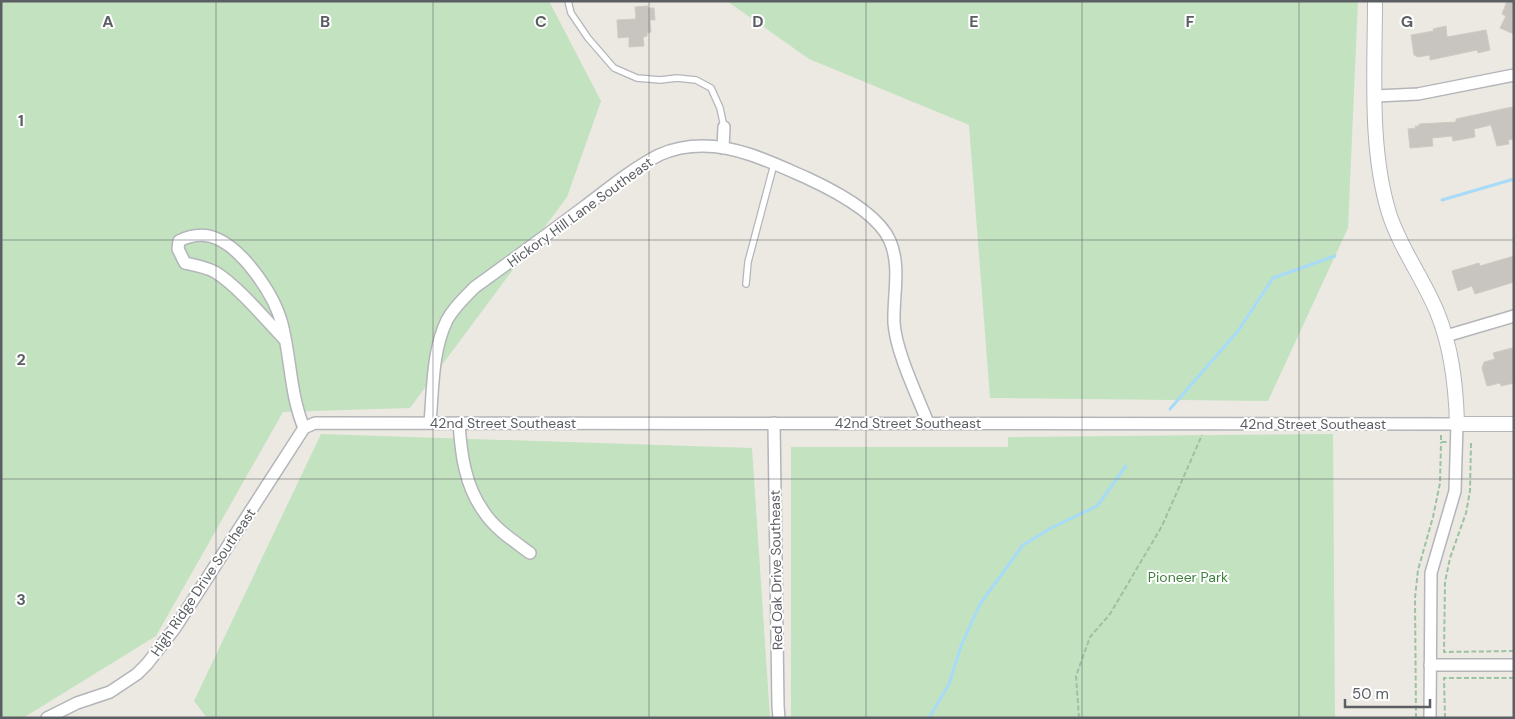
<svg xmlns="http://www.w3.org/2000/svg" width="1515" height="719" viewBox="0 0 1515 719" font-family="'DM Sans',sans-serif">
	<style>
		.green { fill: #c3e2c0 }
		.lines { fill: none; stroke-linecap: round; stroke-linejoin: round }
		.stream { stroke: #a7dbf7; stroke-width: 3 }
		.building { fill: #c8c4c0; stroke: #d0cac1 }
		.service-casing { stroke: #b3b5b9; stroke-width: 8 }
		.minor-casing { stroke: #b3b5b9; stroke-width: 14 }
		.tertiary-casing { stroke: #b3b5b9; stroke-width: 16 }
		.path { stroke: #9bc2a2; stroke-width: 2; stroke-dasharray: 5 2.5; stroke-linecap: butt }
		.service { stroke: #fff; stroke-width: 5.5 }
		.minor { stroke: #fff; stroke-width: 11 }
		.tertiary { stroke: #fff; stroke-width: 14 }
		.grid { fill: none; stroke: #5b5e62; stroke-width: 1; stroke-opacity: 0.55 }
		.labels { text-anchor: middle; stroke-width: 4; stroke-linejoin: round; paint-order: stroke }
		.street-label { font-size: 14px; fill: #5b5e62; stroke: #fff }
		.park-label { font-size: 14px; fill: #3e803b; stroke: #fff }
		.grid-label { font-size: 16px; text-anchor: middle; font-weight: bold; fill: #5b5e62; stroke: #fff; stroke-width: 4; stroke-linejoin: round; paint-order: stroke }
	</style>
	<rect width="100%" height="100%" fill="#ece9e2"/>
	<g class="green">
		<polygon points="1,1 549,1 601,101 567,197 410,408 283,412 156,636 23,718 1,718"/>
		<polygon points="727,1 1358,1 1348,228 1268,401 990,398 969,125 809,59"/>
		<polygon points="321,434 752,448 770,718 207,718 194,701"/>
		<polygon points="1333,434 1335,718 791,718 791,447 1008,447 1008,437"/>
	</g>
	<g class="lines">
		<g class="stream">
			<polyline points="1442,200 1514,179"/>
			<polyline points="1170,409 1238,331 1273,278 1335,256"/>
			<polyline points="929,718 949,684 961,646 980,604 1023,545 1051,528 1097,506 1126,466"/>
		</g>
	</g>
	<g class="building">
		<polygon points="1507,1 1514,1 1514,34 1500,28 1506,16 1502,14"/>
		<polygon points="648,6 648,8 654,8 655,20 650,20 651,32 647,33 647,36 643,37 644,46 629,47 629,37 618,38 617,20 636,19 635,7"/>
		<polygon points="1446,26 1447,37 1486,30 1490,50 1478,53 1477,50 1430,60 1430,55 1418,57 1414,55 1411,35 1434,31 1433,29"/>
		<polygon points="1512,107 1514,108 1514,139 1508,140 1509,144 1497,146 1491,125 1474,129 1475,137 1453,141 1452,136 1432,138 1433,146 1410,148 1408,129 1416,128 1415,126 1419,126 1419,124 1456,122 1456,119"/>
		<polygon points="1514,256 1514,282 1475,294 1472,286 1458,291 1452,271 1479,263 1480,266"/>
		<polygon points="1512,348 1514,354 1514,383 1501,386 1500,383 1487,386 1482,368 1484,362 1495,359 1493,353"/>
	</g>
	<g class="lines">
		<g class="service-casing">
			<g id="service">
				<polyline points="568,1 571,13 588,38 614,68 637,78 660,80 677,78 696,80 711,88 720,108 724,127"/>
				<polyline points="746,284 748,262 774,164"/>
			</g>
		</g>
		<g class="minor-casing">
			<g id="minor">
				<polyline points="1376,96 1418,94 1514,75"/>
				<polyline points="723,148 724,127"/>
				<polyline points="1446,336 1514,316"/>
				<path d="M285,340C266,320 238,286 215,272C206,267 195,265 185,263L178,249L179,241C189,236 198,234 209,236C240,243 274,294 282,324C291,358 290,395 304,428"/>
				<path d="M430,423C433,389 432,351 447,320C454,307 465,297 475,287C511,261 548,234 584,207C608,189 632,169 659,155C672,149 688,146 703,146C739,146 775,164 807,178C833,190 878,213 890,241C901,267 893,295 894,323C896,352 917,395 928,423"/>
				<path d="M459,423C461,454 465,486 484,512C495,529 514,541 530,553"/>
				<polyline points="774,423 778,706 779,718"/>
				<polyline points="1430,665 1514,665"/>
				<polyline points="47,718 77,703 110,692 137,674 147,664 175,628 304,428 315,423 1457,424 1455,491 1431,573 1430,718"/>
			</g>
		</g>
		<g class="tertiary-casing">
			<path id="tertiary" d="M1375,1C1375,69 1369,148 1389,213C1400,248 1423,278 1437,312C1452,348 1456,386 1457,424H1514"/>
		</g>
		<g class="path">
			<polyline points="1441,435 1441,442 1447,442"/>
			<polyline points="1471,443 1470,491 1466,513 1450,558 1445,582 1444,652 1514,651"/>
			<polyline points="1079,718 1076,676 1090,637 1110,614 1162,526 1202,435"/>
			<polyline points="1416,718 1415,598 1418,570 1433,517 1440,483 1441,442"/>
			<polyline points="1445,718 1444,678 1514,678"/>
		</g>
		<use href="#service" class="service"/>
		<use href="#minor" class="minor"/>
		<use href="#tertiary" class="tertiary"/>
	</g>
	<path class="grid" d="M216,1V718M433,1V718M649,1V718M866,1V718M1082,1V718M1299,1V718M1,240H1514M1,479H1514"/>
	<g class="labels">
		<g class="street-label">
			<text transform="translate(580 212) rotate(-36)" y="5">Hickory Hill Lane Southeast</text>
			<text x="503" y="428">42nd Street Southeast</text>
			<text x="908" y="428">42nd Street Southeast</text>
			<text x="1313" y="429">42nd Street Southeast</text>
			<text transform="translate(776 570) rotate(-91)" y="5">Red Oak Drive Southeast</text>
			<text transform="translate(203 582) rotate(-56)" y="5">High Ridge Drive Southeast</text>
		</g>
		<g class="park-label">
			<text x="1188" y="582">Pioneer Park</text>
		</g>
	</g>
	<g class="grid-label">
		<text x="108" y="27">A</text>
		<text x="325" y="27">B</text>
		<text x="541" y="27">C</text>
		<text x="758" y="27">D</text>
		<text x="974" y="27">E</text>
		<text x="1190" y="27">F</text>
		<text x="1407" y="27">G</text>
		<text x="21" y="126">1</text>
		<text x="21" y="365">2</text>
		<text x="21" y="605">3</text>
	</g>
	<rect width="1515" height="719" fill="none" stroke="#5b5e62" stroke-width="5"/>
	<path d="M1345 699v8h85v-8" fill="none" stroke="#5b5e62" stroke-width="2.5"/>
	<text x="1352" y="699" font-size="15" fill="#5b5e62" stroke="#ffffff" stroke-width="4" paint-order="stroke">50 m</text>
</svg>
